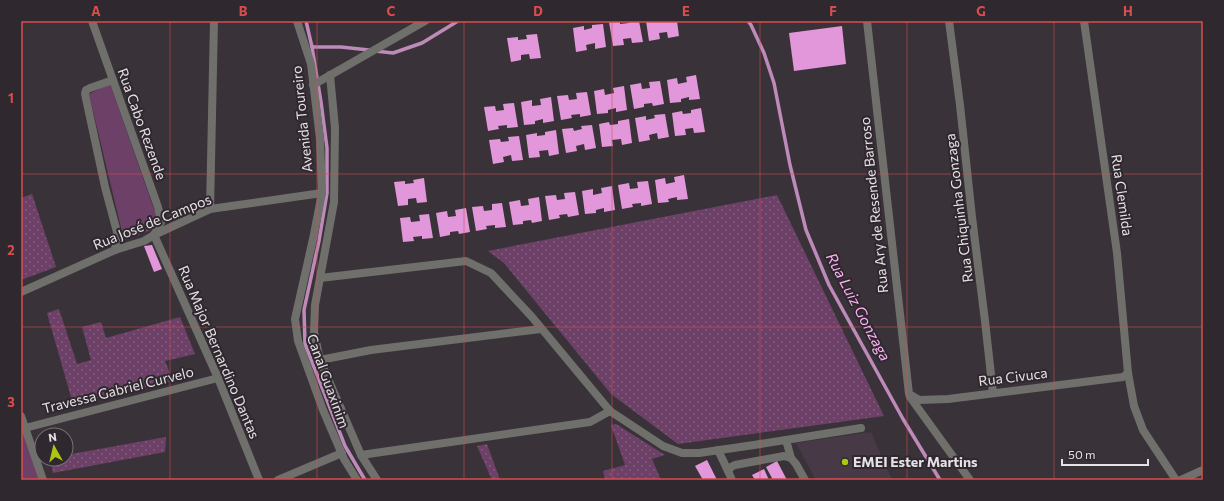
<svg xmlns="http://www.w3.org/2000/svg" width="1224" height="501" viewBox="0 0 1224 501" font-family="Commissioner,sans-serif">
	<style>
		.built { fill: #473a46 }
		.grass { fill: url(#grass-dots) }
		.green { fill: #6d4068 }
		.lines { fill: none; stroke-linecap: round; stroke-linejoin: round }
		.stream { stroke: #bd8ab9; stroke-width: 3.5 }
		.building { fill: #e297da }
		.street { stroke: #6f706c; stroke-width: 8 }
		.grid { fill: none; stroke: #d94d4e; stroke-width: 1; stroke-opacity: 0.55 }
		.poi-dot { fill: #adc60f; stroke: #30282f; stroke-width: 1.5 }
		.labels { text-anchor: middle; stroke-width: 4; stroke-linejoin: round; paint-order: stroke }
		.street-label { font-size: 14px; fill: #e6e1e5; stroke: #30282f }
		.poi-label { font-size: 14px; font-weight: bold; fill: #e6e1e5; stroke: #30282f; text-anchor: start }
		.water-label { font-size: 15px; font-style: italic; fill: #faaef2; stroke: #30282f }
		.neatline { fill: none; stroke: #d94d4e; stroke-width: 1.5 }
		.grid-label { font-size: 13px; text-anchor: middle; font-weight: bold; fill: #d94d4e }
	</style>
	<defs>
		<pattern id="grass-dots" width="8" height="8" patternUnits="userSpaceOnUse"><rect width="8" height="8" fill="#6d4068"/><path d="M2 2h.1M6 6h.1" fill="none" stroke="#825b7d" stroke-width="1.8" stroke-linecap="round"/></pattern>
	</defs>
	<rect width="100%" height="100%" fill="#3a3239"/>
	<polygon class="built" points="871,432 892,480 816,480 796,443"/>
	<g class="grass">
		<polygon points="32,194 56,267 21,280 21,198"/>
		<polygon points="777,195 884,416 678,444 611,394 504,263 488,251"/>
		<polygon points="59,309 77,364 91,360 82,327 101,322 106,338 180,317 195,354 165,361 173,381 73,404 47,313"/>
		<polygon points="616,424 665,455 652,459 661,480 605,480 603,471 625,465 611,425"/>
		<polygon points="166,437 165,452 53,473 50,459 66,459 66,455"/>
		<polygon points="487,444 500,480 492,480 477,446"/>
	</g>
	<g class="green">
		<polygon points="110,84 155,212 157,228 124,240 89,94"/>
		<polygon points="21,418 42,480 21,480"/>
	</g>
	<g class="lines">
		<g class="stream">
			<polyline points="306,21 312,47 321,102 327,148 327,193 319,241 304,310 305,344 345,446 365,480"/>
			<polyline points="748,21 751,25 764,53 774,83 790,165 806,230 829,285 903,419 940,480"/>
			<polyline points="312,47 341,47 369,50"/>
			<polyline points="375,51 393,53 422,43 458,21"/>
		</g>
	</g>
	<g class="building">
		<polygon points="620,21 620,24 629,23 628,21 639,21 643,42 632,43 631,38 623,39 624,45 613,46 609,22"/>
		<polygon points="646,21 677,21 679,36 668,38 667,32 659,33 660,39 649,41"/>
		<polygon points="603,24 606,47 595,49 595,43 586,45 587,50 576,52 573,28 584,26 584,30 592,28 592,25"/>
		<polygon points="842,26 846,64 794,71 789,33"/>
		<polygon points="537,34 541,58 530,59 529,54 521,55 521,60 511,62 507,38 518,37 518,40 527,39 526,35"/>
		<polygon points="696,75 700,99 689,100 689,97 681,99 681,102 670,103 667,80 677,78 678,84 687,82 686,77"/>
		<polygon points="660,81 664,104 653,106 652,103 644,104 644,107 634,109 630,85 641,83 642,89 650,88 649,82"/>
		<polygon points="624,86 627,110 616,112 616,108 608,110 608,113 597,114 594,91 604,89 605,95 614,93 613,88"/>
		<polygon points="587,92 591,115 580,117 580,114 571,115 572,118 561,120 557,96 568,95 569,100 577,99 576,93"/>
		<polygon points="551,97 554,121 543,123 543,119 535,121 535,124 524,125 521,102 532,100 532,106 541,105 540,99"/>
		<polygon points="514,103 518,127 507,128 507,125 498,126 499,129 488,131 484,107 495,106 496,111 504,110 503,104"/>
		<polygon points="701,108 705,132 694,133 693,128 685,129 686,135 675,136 672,113 682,111 683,114 691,113 691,110"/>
		<polygon points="665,114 669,137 658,139 657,133 649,135 650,140 639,142 635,118 646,116 646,120 655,118 654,115"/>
		<polygon points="629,119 632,143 622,145 621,139 612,140 613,146 602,147 599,124 609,122 610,125 618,124 618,121"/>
		<polygon points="592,125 596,148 585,150 584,144 576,146 577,151 566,153 562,129 573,128 574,131 582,129 581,126"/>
		<polygon points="556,130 559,154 549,156 548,150 539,151 540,157 529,158 526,135 537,133 537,136 545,135 545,132"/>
		<polygon points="519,136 523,160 512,161 511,155 503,157 504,162 493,164 489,140 500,139 501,142 509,141 508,137"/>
		<polygon points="684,175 688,199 677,200 677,197 668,199 669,202 658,203 655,180 665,178 666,184 675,182 674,177"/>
		<polygon points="424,178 427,202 417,203 416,198 408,199 408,205 398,206 394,182 405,181 405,184 414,183 413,180"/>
		<polygon points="648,181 652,204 641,206 641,203 632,204 633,207 622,209 618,185 629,183 630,189 638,188 637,182"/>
		<polygon points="612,186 615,210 604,212 604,208 596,210 596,213 585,214 582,191 593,189 593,195 602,193 601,188"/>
		<polygon points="575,192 579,215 568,217 567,214 559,215 560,218 549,220 545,196 556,195 557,200 565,199 564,193"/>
		<polygon points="539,197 542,221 532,223 531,220 523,221 523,224 513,225 509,202 520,200 521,206 529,205 528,199"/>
		<polygon points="502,203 506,227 495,228 495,225 486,226 487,229 476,231 472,207 483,206 484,211 492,210 492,204"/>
		<polygon points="466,208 470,232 459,234 458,231 450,232 450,235 440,237 436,213 447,211 448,217 456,216 455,210"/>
		<polygon points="429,214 433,238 422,239 422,236 413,237 414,241 403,242 400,218 410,217 411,222 420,221 419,215"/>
		<polygon points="152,245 162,269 154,272 144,246"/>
		<polygon points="707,460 717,480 703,480 695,466"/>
		<polygon points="777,461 787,480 773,480 766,467"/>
		<polygon points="764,469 769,480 755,480 752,475"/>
	</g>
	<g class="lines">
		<g class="street">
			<polyline points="92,21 158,207 161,222 154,235 218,378 259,480"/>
			<polyline points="297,21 311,64 320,139 322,193 313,239 295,319 298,341 323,410 344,459 357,480"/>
			<polyline points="867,21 909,394 919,400 948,399 1123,377 1128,373"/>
			<polyline points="949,21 960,105 972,217 985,321 993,393"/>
			<polyline points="1084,21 1117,253 1128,373 1134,406 1143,430 1176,480"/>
			<polyline points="330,75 335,128 334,202 315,305 314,332 320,360 361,455 377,480"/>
			<polyline points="113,80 90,88 86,90 85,94 105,187 117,232 115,250"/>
			<polyline points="313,85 425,21"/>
			<polyline points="210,209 214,21"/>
			<polyline points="320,278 466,261 491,273 532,317 610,411 663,446 682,453 699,453 754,445 861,428"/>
			<polyline points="21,292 115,250 144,241 154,235 210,209 322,193"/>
			<polyline points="320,360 371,350 541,329"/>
			<polyline points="910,397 970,480"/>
			<polyline points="21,416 43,480"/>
			<polyline points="25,428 218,378"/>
			<polyline points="786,440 791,458"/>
			<polyline points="718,450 728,471"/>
			<polyline points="361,455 590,422 610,411"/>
			<polyline points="278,480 342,453"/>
			<polyline points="732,480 728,471 731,467 735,465 784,456 791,458 796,464 805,480"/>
			<polyline points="1181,480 1203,470"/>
		</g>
	</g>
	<path class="grid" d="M170,21V480M317,21V480M464,21V480M612,21V480M760,21V480M907,21V480M1054,21V480M21,174H1203M21,327H1203"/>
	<circle class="poi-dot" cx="845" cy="462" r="4"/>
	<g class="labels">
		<g class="street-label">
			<text transform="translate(302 119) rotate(-96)" y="5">Avenida Toureiro</text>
			<text transform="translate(142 124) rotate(70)" y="5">Rua Cabo Rezende</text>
			<text transform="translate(1122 195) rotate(82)" y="5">Rua Clemilda</text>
			<text transform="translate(874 205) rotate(-96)" y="5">Rua Ary de Resende Barroso</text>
			<text transform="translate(959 208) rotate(-97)" y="5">Rua Chiquinha Gonzaga</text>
			<text transform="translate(152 222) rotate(-22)" y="5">Rua José de Campos</text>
			<text transform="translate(219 352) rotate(67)" y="5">Rua Major Bernardino Dantas</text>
			<text transform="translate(1013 377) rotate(-7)" y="5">Rua Civuca</text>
			<text transform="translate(328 381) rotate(70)" y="5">Canal Guaxinim</text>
			<text transform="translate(118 390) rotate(-14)" y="5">Travessa Gabriel Curvelo</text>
		</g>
		<g class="poi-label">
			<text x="853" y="467">EMEI Ester Martins</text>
		</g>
		<g class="water-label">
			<text transform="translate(858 307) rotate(62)" y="5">Rua Luiz Gonzaga</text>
		</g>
	</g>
	<rect width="1224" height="501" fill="none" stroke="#30282f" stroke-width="44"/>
	<g transform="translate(54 447) rotate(352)"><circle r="19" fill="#30282f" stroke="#797278"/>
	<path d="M0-3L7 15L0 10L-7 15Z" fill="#adc60f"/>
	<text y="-6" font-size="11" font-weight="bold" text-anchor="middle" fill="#e6e1e5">N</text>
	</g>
	<path d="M1062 459v6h86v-6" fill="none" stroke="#e6e1e5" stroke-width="2"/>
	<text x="1068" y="459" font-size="12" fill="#e6e1e5" stroke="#30282f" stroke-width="3" paint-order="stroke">50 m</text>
	<rect x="22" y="22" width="1180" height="457" class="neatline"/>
	<g class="grid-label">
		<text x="96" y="16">A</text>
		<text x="243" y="16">B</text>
		<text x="391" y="16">C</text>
		<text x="538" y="16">D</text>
		<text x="686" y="16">E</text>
		<text x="833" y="16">F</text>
		<text x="981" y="16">G</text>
		<text x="1128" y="16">H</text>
		<text x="11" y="103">1</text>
		<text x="11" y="255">2</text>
		<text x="11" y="407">3</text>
	</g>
</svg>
